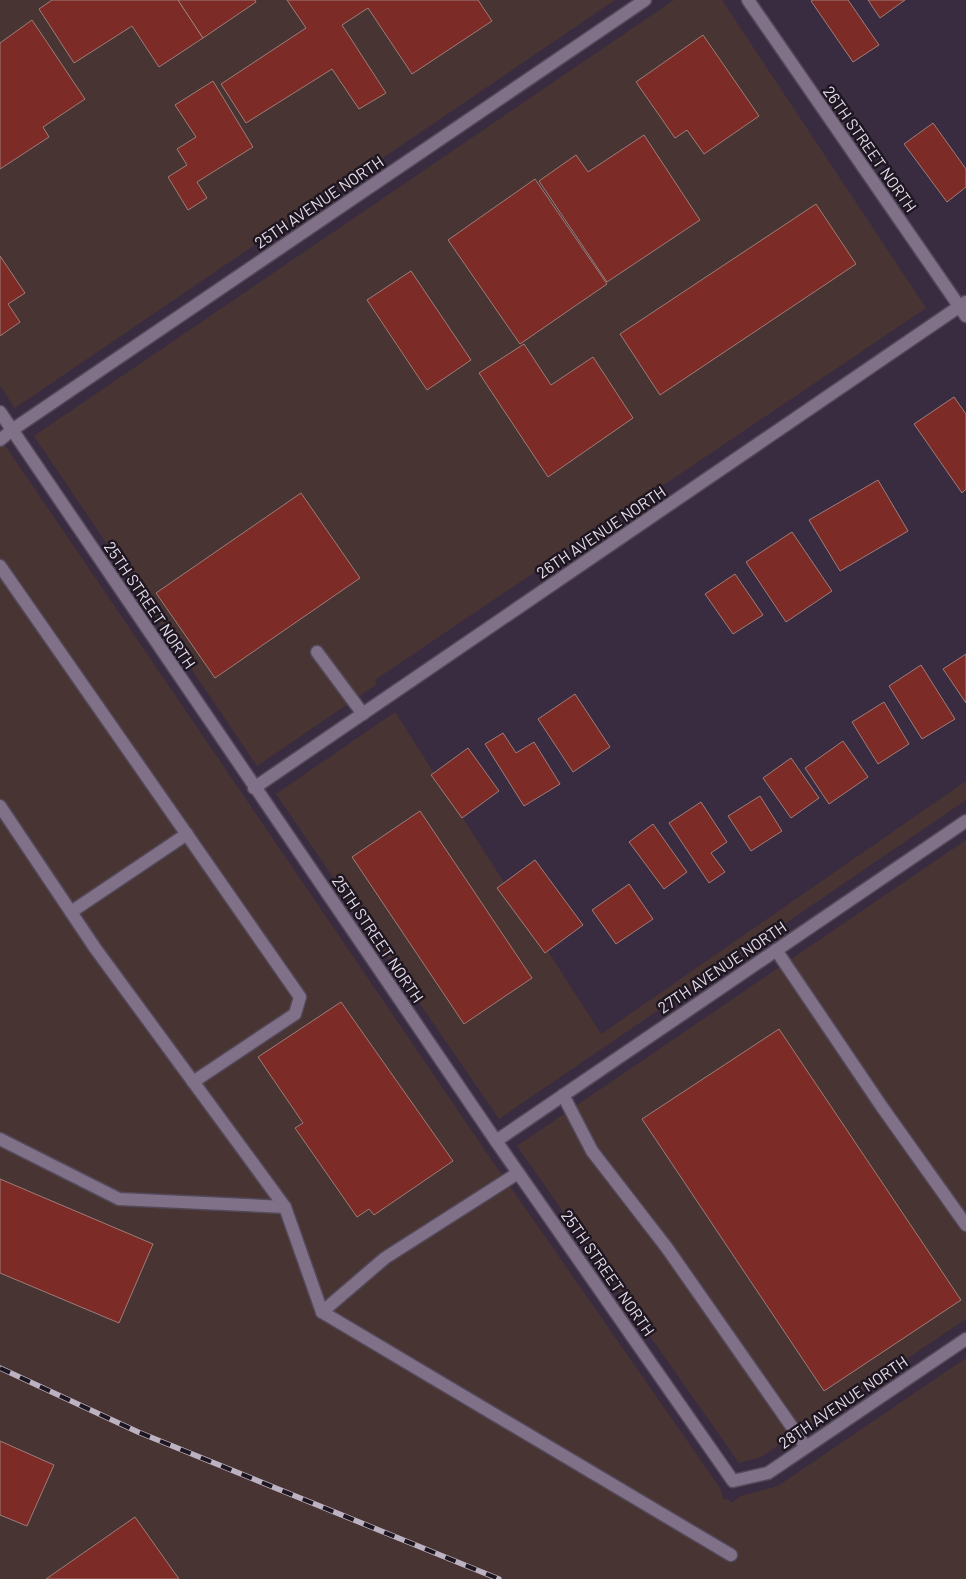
<svg xmlns="http://www.w3.org/2000/svg" width="966" height="1579" viewBox="0 0 966 1579" font-family="Barlow,sans-serif">
	<style>
		.industrial { fill: #483432 }
		.building { fill: #7d2b27; stroke: #9d7d79 }
		.lines { fill: none; stroke-linecap: round; stroke-linejoin: round }
		.service-casing { stroke: #54495a; stroke-width: 15 }
		.minor-casing { stroke: #54495a; stroke-width: 15 }
		.service { stroke: #807088; stroke-width: 12 }
		.minor { stroke: #807088; stroke-width: 12 }
		.rail-casing { stroke: #bcb2c1; stroke-width: 5.5 }
		.rail { stroke: #1e1721; stroke-width: 4; stroke-dasharray: 11; stroke-linecap: butt }
		.labels { text-anchor: middle; stroke-width: 5; stroke-linejoin: round; paint-order: stroke }
		.street-label { font-size: 16px; fill: #e7deeb; stroke: #1e1721 }
	</style>
	<rect width="100%" height="100%" fill="#3a2c40"/>
	<g class="industrial">
		<polygon points="0,0 615,0 15,408 0,386"/>
		<polygon points="674,0 722,0 926,308 375,680 377,684 257,766 34,436"/>
		<polygon points="0,438 493,1162 720,1488 724,1500 728,1499 731,1503 741,1496 778,1486 966,1358 966,1579 0,1579"/>
		<polygon points="395,712 601,1034 966,781 966,800 499,1119 276,794"/>
		<polygon points="966,840 966,1319 761,1457 739,1463 517,1146"/>
	</g>
	<g class="building">
		<polygon points="52,0 178,0 203,38 159,67 132,26 74,63 39,9"/>
		<polygon points="178,0 255,0 256,2 203,38"/>
		<polygon points="287,0 478,0 492,21 412,74 368,8 342,25 386,93 359,109 332,69 246,123 221,84 306,28"/>
		<polygon points="813,0 848,0 879,45 853,62 811,1"/>
		<polygon points="868,0 905,0 880,18"/>
		<polygon points="32,20 85,99 43,127 49,137 0,169 0,43"/>
		<polygon points="703,35 759,116 704,154 687,130 675,138 636,82"/>
		<polygon points="213,81 253,147 197,182 207,198 188,210 168,177 187,165 177,149 196,137 175,105"/>
		<polygon points="933,123 966,169 966,187 947,202 904,144"/>
		<polygon points="644,135 700,220 607,282 539,181 576,155 588,172"/>
		<polygon points="535,179 607,284 520,344 448,240"/>
		<polygon points="816,204 856,264 660,395 620,334"/>
		<polygon points="0,256 25,293 8,304 20,322 0,336"/>
		<polygon points="411,271 471,360 427,390 367,300"/>
		<polygon points="524,344 551,385 593,357 633,418 548,477 479,373"/>
		<polygon points="954,397 966,414 966,489 962,493 914,424"/>
		<polygon points="878,480 908,531 840,571 809,520"/>
		<polygon points="301,493 360,578 215,678 156,593"/>
		<polygon points="792,532 832,591 786,622 746,562"/>
		<polygon points="735,574 763,615 733,634 705,594"/>
		<polygon points="966,654 966,703 943,669"/>
		<polygon points="921,665 955,719 922,739 889,686"/>
		<polygon points="575,694 610,747 573,772 538,719"/>
		<polygon points="884,702 909,744 878,764 852,722"/>
		<polygon points="503,733 516,753 534,742 560,784 524,806 485,744"/>
		<polygon points="843,741 868,777 829,804 805,768"/>
		<polygon points="468,748 499,791 462,818 431,775"/>
		<polygon points="791,758 819,798 791,818 763,778"/>
		<polygon points="760,796 782,831 751,851 728,816"/>
		<polygon points="701,802 727,842 711,853 725,872 709,883 669,823"/>
		<polygon points="420,811 532,978 464,1024 352,857"/>
		<polygon points="653,824 687,872 664,889 629,842"/>
		<polygon points="535,860 583,925 545,953 497,888"/>
		<polygon points="629,884 653,919 616,944 592,910"/>
		<polygon points="341,1002 453,1161 374,1215 369,1209 357,1217 295,1128 303,1123 258,1057"/>
		<polygon points="779,1029 961,1300 824,1391 642,1119"/>
		<polygon points="0,1179 153,1244 119,1323 0,1273"/>
		<polygon points="0,1441 54,1465 27,1526 0,1515"/>
		<polygon points="135,1517 179,1579 46,1579"/>
	</g>
	<g class="lines">
		<g class="service-casing">
			<g id="service">
				<polyline points="0,440 12,430"/>
				<polyline points="0,566 300,997 295,1014 193,1082"/>
				<polyline points="317,652 363,714"/>
				<polyline points="0,806 95,948 285,1207 322,1312"/>
				<polyline points="71,912 187,834"/>
				<polyline points="776,950 882,1107 966,1225"/>
				<polyline points="563,1095 592,1151 667,1248 806,1447"/>
				<polyline points="0,1139 119,1199 285,1207"/>
				<polyline points="518,1173 385,1258 322,1312 731,1555"/>
			</g>
		</g>
		<g class="minor-casing">
			<g id="minor">
				<polyline points="748,0 966,316"/>
				<polyline points="0,412 496,1141 733,1481 768,1473 966,1339"/>
				<polyline points="12,430 645,0"/>
				<polyline points="254,788 966,302"/>
				<polyline points="496,1141 966,821"/>
			</g>
		</g>
		<use href="#service" class="service"/>
		<use href="#minor" class="minor"/>
		<g class="rail-casing">
			<polyline id="rail" points="0,1368 138,1432 499,1579"/>
		</g>
		<use href="#rail" class="rail"/>
	</g>
	<g class="labels">
		<g class="street-label">
			<text transform="translate(870 149) rotate(55)" y="6">26TH STREET NORTH</text>
			<text transform="translate(319 202) rotate(-34)" y="6">25TH AVENUE NORTH</text>
			<text transform="translate(601 532) rotate(-34)" y="6">26TH AVENUE NORTH</text>
			<text transform="translate(150 605) rotate(56)" y="6">25TH STREET NORTH</text>
			<text transform="translate(378 939) rotate(56)" y="6">25TH STREET NORTH</text>
			<text transform="translate(722 967) rotate(-34)" y="6">27TH AVENUE NORTH</text>
			<text transform="translate(608 1273) rotate(55)" y="6">25TH STREET NORTH</text>
			<text transform="translate(843 1402) rotate(-34)" y="6">28TH AVENUE NORTH</text>
		</g>
	</g>
</svg>
